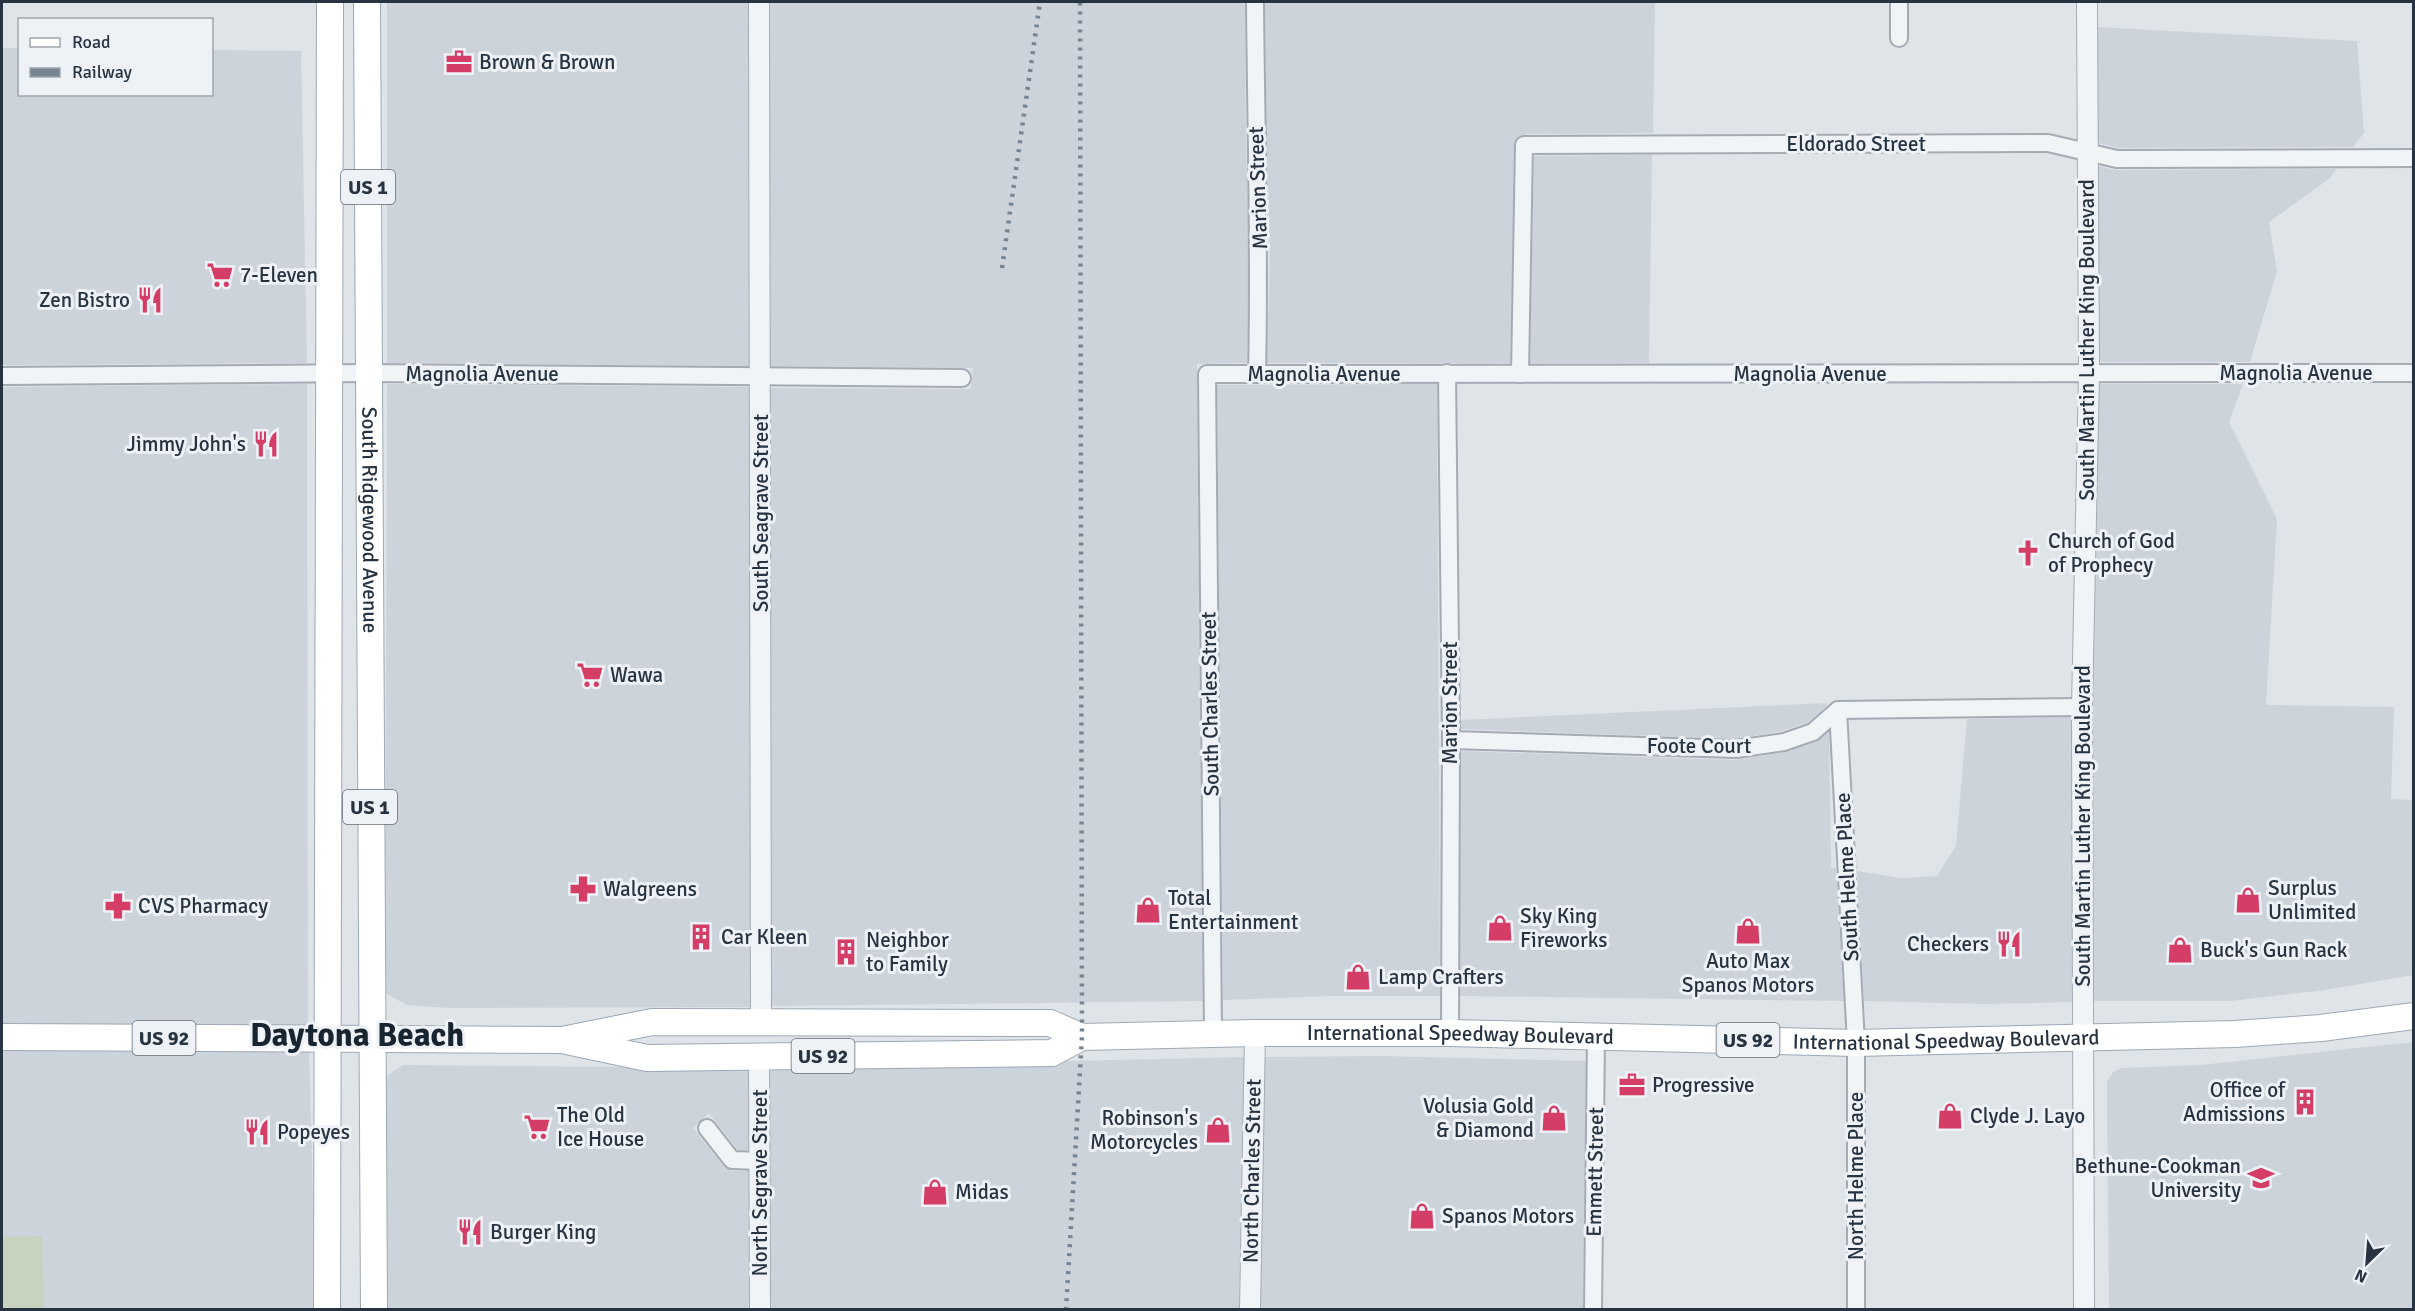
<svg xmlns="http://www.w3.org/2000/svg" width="2415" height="1311" viewBox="0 0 2415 1311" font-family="Signika,sans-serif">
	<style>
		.built { fill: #ccd3db }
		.green { fill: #c7d3bf }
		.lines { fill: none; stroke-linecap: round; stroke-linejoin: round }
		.minor-casing { stroke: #a4abb3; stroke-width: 20 }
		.tertiary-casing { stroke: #a4abb3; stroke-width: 22 }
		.primary-casing { stroke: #9da9b5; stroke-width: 28 }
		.minor { stroke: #f1f4f7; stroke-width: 16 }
		.tertiary { stroke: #f1f4f7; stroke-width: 20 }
		.primary { stroke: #fff; stroke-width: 26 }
		.rail { stroke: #778593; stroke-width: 4.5; stroke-dasharray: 3 6; stroke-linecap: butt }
		.labels { text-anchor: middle; stroke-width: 6; stroke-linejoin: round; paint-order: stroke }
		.shield { fill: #eef2f6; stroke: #636c77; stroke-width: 1.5 }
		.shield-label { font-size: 20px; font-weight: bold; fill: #273340 }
		.poi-label { font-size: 21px; fill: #273340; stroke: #eef2f6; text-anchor: start }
		.street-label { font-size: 21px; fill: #273340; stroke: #eef2f6 }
		.town-label { font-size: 33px; font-weight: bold; fill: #192431; stroke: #eef2f6 }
	</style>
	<rect width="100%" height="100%" fill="#dfe4e9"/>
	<g class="built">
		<polygon points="387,2 749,2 750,366 387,363"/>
		<polygon points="769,2 1245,2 1246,150 1250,261 1247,363 1197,364 1203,1001 771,1006 770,388 971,389 973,368 770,366"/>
		<polygon points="1265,2 1655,2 1653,133 1526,134 1515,146 1510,363 1267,363 1270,259 1266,147"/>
		<polygon points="2097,27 2357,41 2364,133 2353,147 2119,148 2098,143"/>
		<polygon points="2,48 19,48 20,94 212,94 212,50 301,51 307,363 2,365"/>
		<polygon points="1652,155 1649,363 1530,363 1534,156"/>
		<polygon points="2099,166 2116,170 2336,169 2329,179 2269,222 2277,271 2250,362 2099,362"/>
		<polygon points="307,384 308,1027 2,1026 2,387"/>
		<polygon points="387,384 750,387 751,1007 449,1008 407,1005 385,993"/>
		<polygon points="1437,384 1440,996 1329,996 1223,1000 1217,385"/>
		<polygon points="2099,384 2243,384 2229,422 2277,519 2266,705 2394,707 2391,799 2413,800 2413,975 2325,990 2231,1001 2093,1001 2092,706"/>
		<polygon points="1827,703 1827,706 1809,722 1782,731 1736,739 1460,729 1461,720"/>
		<polygon points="2072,717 2073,1002 1984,1004 1864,1001 1857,871 1901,878 1937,876 1956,846 1967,719"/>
		<polygon points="1829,731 1831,867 1836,868 1844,1001 1460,996 1460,751 1734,760 1786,752 1815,742"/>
		<polygon points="2413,1042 2413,1309 2109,1309 2107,1098 2107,1082 2113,1072 2122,1068 2201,1065"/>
		<polygon points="2,1048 309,1049 316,1309 2,1310"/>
		<polygon points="1378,1056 1586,1061 1583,1309 1260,1309 1264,1057"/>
		<polygon points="1244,1057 1239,1309 770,1309 769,1068"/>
		<polygon points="403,1065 749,1068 749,1150 738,1150 709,1113 693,1128 725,1168 732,1171 750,1171 750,1309 384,1310 385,1077"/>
	</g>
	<polygon class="green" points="42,1236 44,1309 2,1309 2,1237"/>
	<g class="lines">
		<g class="minor-casing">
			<g id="minor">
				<path d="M1255,2C1256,126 1260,250 1257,374"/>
				<polyline points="1899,38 1899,2"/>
				<polyline points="1447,373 1451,740 1450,1033"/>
				<polyline points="1520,374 1524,145 2048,143 2117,159 2414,158"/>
				<polyline points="2,376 368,373 962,378"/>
				<polyline points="1838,710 1856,1043 1856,1310"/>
				<polyline points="1451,740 1736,749 1784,742 1813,732 1838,710 2082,707"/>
				<polyline points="1213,1034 1207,374 2414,373"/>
				<polyline points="707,1128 732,1160 760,1161"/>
				<polyline points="1593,1310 1596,1035"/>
			</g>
		</g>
		<g class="tertiary-casing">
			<g id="tertiary">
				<polyline points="759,2 761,1024"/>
				<polyline points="759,1057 760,1310"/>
				<polyline points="1250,1310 1255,1033"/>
				<polyline points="2084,1310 2082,707 2089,373 2087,2"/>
			</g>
		</g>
		<g class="primary-casing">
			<g id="primary">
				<path id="s1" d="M367,2L374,1310"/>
				<polyline points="2,1037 562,1040 647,1058 1052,1053 1082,1037"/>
				<path id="s2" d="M562,1040L652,1022L1016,1023H1050L1082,1037L1255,1033H1450L1856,1043L2235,1034L2321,1028L2414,1016"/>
				<polyline points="327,1310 330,2"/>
			</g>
		</g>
		<use href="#minor" class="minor"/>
		<use href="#tertiary" class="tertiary"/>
		<use href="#primary" class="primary"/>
		<g class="rail">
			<polyline points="1002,268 1040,2"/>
			<polyline points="1066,1310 1082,1037 1080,2"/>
		</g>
	</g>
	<defs>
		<g id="office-bare" transform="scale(2.07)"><path d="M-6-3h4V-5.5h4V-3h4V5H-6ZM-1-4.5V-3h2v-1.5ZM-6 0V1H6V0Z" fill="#d43d66" stroke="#eef2f6" stroke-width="2.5" paint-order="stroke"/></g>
		<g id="supermarket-bare" transform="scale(2.07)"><path d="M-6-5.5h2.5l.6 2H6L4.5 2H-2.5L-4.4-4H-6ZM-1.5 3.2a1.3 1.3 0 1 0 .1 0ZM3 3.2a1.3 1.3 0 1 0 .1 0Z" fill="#d43d66" stroke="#eef2f6" stroke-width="2.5" paint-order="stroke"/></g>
		<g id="restaurant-bare" transform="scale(2.07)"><path d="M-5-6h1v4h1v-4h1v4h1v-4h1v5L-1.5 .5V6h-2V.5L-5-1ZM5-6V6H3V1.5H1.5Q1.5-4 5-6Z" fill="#d43d66" stroke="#eef2f6" stroke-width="2.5" paint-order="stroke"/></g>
		<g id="church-bare" transform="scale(2.07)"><path d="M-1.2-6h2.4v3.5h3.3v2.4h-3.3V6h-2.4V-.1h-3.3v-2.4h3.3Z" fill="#d43d66" stroke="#eef2f6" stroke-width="2.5" paint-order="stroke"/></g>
		<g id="pharmacy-bare" transform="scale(2.07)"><path d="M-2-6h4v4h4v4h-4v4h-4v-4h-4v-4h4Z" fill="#d43d66" stroke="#eef2f6" stroke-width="2.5" paint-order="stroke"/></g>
		<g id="shop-bare" transform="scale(2.07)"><path d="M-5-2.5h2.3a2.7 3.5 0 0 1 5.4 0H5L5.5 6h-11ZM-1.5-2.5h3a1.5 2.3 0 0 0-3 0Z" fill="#d43d66" stroke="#eef2f6" stroke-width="2.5" paint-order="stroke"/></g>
		<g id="building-bare" transform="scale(2.07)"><path d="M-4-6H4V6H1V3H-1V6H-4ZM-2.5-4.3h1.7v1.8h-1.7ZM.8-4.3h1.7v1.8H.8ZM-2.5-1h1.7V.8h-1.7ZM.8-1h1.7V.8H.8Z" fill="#d43d66" stroke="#eef2f6" stroke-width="2.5" paint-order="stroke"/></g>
		<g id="university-bare" transform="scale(2.07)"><path d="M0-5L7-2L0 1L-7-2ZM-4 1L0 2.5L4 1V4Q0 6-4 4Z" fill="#d43d66" stroke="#eef2f6" stroke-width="2.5" paint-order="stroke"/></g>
	</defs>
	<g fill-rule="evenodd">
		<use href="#office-bare" x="459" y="62"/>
		<use href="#supermarket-bare" x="220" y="275"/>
		<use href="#restaurant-bare" x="150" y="300"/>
		<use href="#restaurant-bare" x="266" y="444"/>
		<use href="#church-bare" x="2028" y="553"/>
		<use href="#supermarket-bare" x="590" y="675"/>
		<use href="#pharmacy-bare" x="583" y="889"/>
		<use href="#shop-bare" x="2248" y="900"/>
		<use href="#pharmacy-bare" x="118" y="906"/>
		<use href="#shop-bare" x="1148" y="910"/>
		<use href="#shop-bare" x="1500" y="928"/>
		<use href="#shop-bare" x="1748" y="931"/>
		<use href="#building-bare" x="701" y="937"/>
		<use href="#restaurant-bare" x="2009" y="944"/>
		<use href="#shop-bare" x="2180" y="950"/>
		<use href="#building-bare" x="846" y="952"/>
		<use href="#shop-bare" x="1358" y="977"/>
		<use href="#office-bare" x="1632" y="1085"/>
		<use href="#building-bare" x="2305" y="1102"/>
		<use href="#shop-bare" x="1950" y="1116"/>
		<use href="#shop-bare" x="1554" y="1118"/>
		<use href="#supermarket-bare" x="537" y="1127"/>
		<use href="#shop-bare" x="1218" y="1130"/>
		<use href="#restaurant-bare" x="257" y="1132"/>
		<use href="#university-bare" x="2261" y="1178"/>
		<use href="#shop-bare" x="935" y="1192"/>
		<use href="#shop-bare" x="1422" y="1216"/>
		<use href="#restaurant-bare" x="470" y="1232"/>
	</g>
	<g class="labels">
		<g class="shield">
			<rect x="341" y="170" width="54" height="34" rx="4.5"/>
			<rect x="343" y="790" width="54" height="34" rx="4.5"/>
			<rect x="132.5" y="1021" width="63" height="34" rx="4.5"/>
			<rect x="1716.5" y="1023" width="63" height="34" rx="4.5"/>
			<rect x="791.5" y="1039" width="63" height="34" rx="4.5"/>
		</g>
		<g class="shield-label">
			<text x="368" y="194">US 1</text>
			<text x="370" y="814">US 1</text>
			<text x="164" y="1045">US 92</text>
			<text x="1748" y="1047">US 92</text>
			<text x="823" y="1063">US 92</text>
		</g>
		<g class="poi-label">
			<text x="479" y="69">Brown &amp; Brown</text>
			<text x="240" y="282">7-Eleven</text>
			<text x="130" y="307" text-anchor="end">Zen Bistro</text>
			<text x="246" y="451" text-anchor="end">Jimmy John's</text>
			<text x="2048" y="548">Church of God<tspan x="2048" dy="24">of Prophecy</tspan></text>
			<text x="610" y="682">Wawa</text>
			<text x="2268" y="895">Surplus<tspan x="2268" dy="24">Unlimited</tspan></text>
			<text x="603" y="896">Walgreens</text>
			<text x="1168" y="905">Total<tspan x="1168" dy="24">Entertainment</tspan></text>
			<text x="138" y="913">CVS Pharmacy</text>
			<text x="1520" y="923">Sky King<tspan x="1520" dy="24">Fireworks</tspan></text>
			<text x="721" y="944">Car Kleen</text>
			<text x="866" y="947">Neighbor<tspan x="866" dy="24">to Family</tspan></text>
			<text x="1989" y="951" text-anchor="end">Checkers</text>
			<text x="2200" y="957">Buck's Gun Rack</text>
			<text x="1748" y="968" text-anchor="middle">Auto Max<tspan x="1748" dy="24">Spanos Motors</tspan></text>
			<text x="1378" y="984">Lamp Crafters</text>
			<text x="1652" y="1092">Progressive</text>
			<text x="2285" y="1097" text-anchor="end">Office of<tspan x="2285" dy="24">Admissions</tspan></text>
			<text x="1534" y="1113" text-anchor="end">Volusia Gold<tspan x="1534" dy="24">&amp; Diamond</tspan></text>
			<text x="557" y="1122">The Old<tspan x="557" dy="24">Ice House</tspan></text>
			<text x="1970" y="1123">Clyde J. Layo</text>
			<text x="1198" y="1125" text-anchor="end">Robinson's<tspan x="1198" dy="24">Motorcycles</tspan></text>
			<text x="277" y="1139">Popeyes</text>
			<text x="2241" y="1173" text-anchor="end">Bethune-Cookman<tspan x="2241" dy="24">University</tspan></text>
			<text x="955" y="1199">Midas</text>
			<text x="1442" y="1223">Spanos Motors</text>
			<text x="490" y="1239">Burger King</text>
		</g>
		<g class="street-label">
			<text x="1856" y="151">Eldorado Street</text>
			<text transform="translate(1258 188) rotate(-92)" y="7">Marion Street</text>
			<text transform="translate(2087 340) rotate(-90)" y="7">South Martin Luther King Boulevard</text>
			<text x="2296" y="380">Magnolia Avenue</text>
			<text x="482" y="381">Magnolia Avenue</text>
			<text x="1324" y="381">Magnolia Avenue</text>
			<text x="1810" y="381">Magnolia Avenue</text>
			<text transform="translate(761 513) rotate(-90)" y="7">South Seagrave Street</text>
			<text dy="7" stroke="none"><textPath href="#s1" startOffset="518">South Ridgewood Avenue</textPath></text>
			<text transform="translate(1450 703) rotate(-90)" y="7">Marion Street</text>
			<text transform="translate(1210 704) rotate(-91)" y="7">South Charles Street</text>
			<text x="1699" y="753">Foote Court</text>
			<text transform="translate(2083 826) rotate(-90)" y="7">South Martin Luther King Boulevard</text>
			<text transform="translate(1847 877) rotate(-93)" y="7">South Helme Place</text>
			<text dy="7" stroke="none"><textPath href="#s2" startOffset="903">International Speedway Boulevard</textPath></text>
			<text dy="7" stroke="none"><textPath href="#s2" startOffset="1389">International Speedway Boulevard</textPath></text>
			<text transform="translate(1252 1171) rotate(-89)" y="7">North Charles Street</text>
			<text transform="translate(1595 1172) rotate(-89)" y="7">Emmett Street</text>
			<text transform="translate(1856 1176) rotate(-90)" y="7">North Helme Place</text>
			<text transform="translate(760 1183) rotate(-90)" y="7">North Segrave Street</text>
		</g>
		<g class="town-label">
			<text x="357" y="1046">Daytona Beach</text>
		</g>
	</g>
	<rect width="2415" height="1311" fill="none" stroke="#273340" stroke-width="6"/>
	<rect x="18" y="18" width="195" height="78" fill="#eef2f6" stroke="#9ea6ad" stroke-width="1.5"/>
	<rect x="30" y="38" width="30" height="9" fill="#ffffff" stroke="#9ea6ad" stroke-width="1.5"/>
	<text x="72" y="48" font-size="18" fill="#273340">Road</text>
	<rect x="30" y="68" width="30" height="9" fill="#778593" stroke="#9ea6ad" stroke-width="1.5"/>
	<text x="72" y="78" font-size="18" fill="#273340">Railway</text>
	<g transform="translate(2367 1263) rotate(205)" stroke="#eef2f6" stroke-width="4.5" paint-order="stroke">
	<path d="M0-4.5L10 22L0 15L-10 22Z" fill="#273340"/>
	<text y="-9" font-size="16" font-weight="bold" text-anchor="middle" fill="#273340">N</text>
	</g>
</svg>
